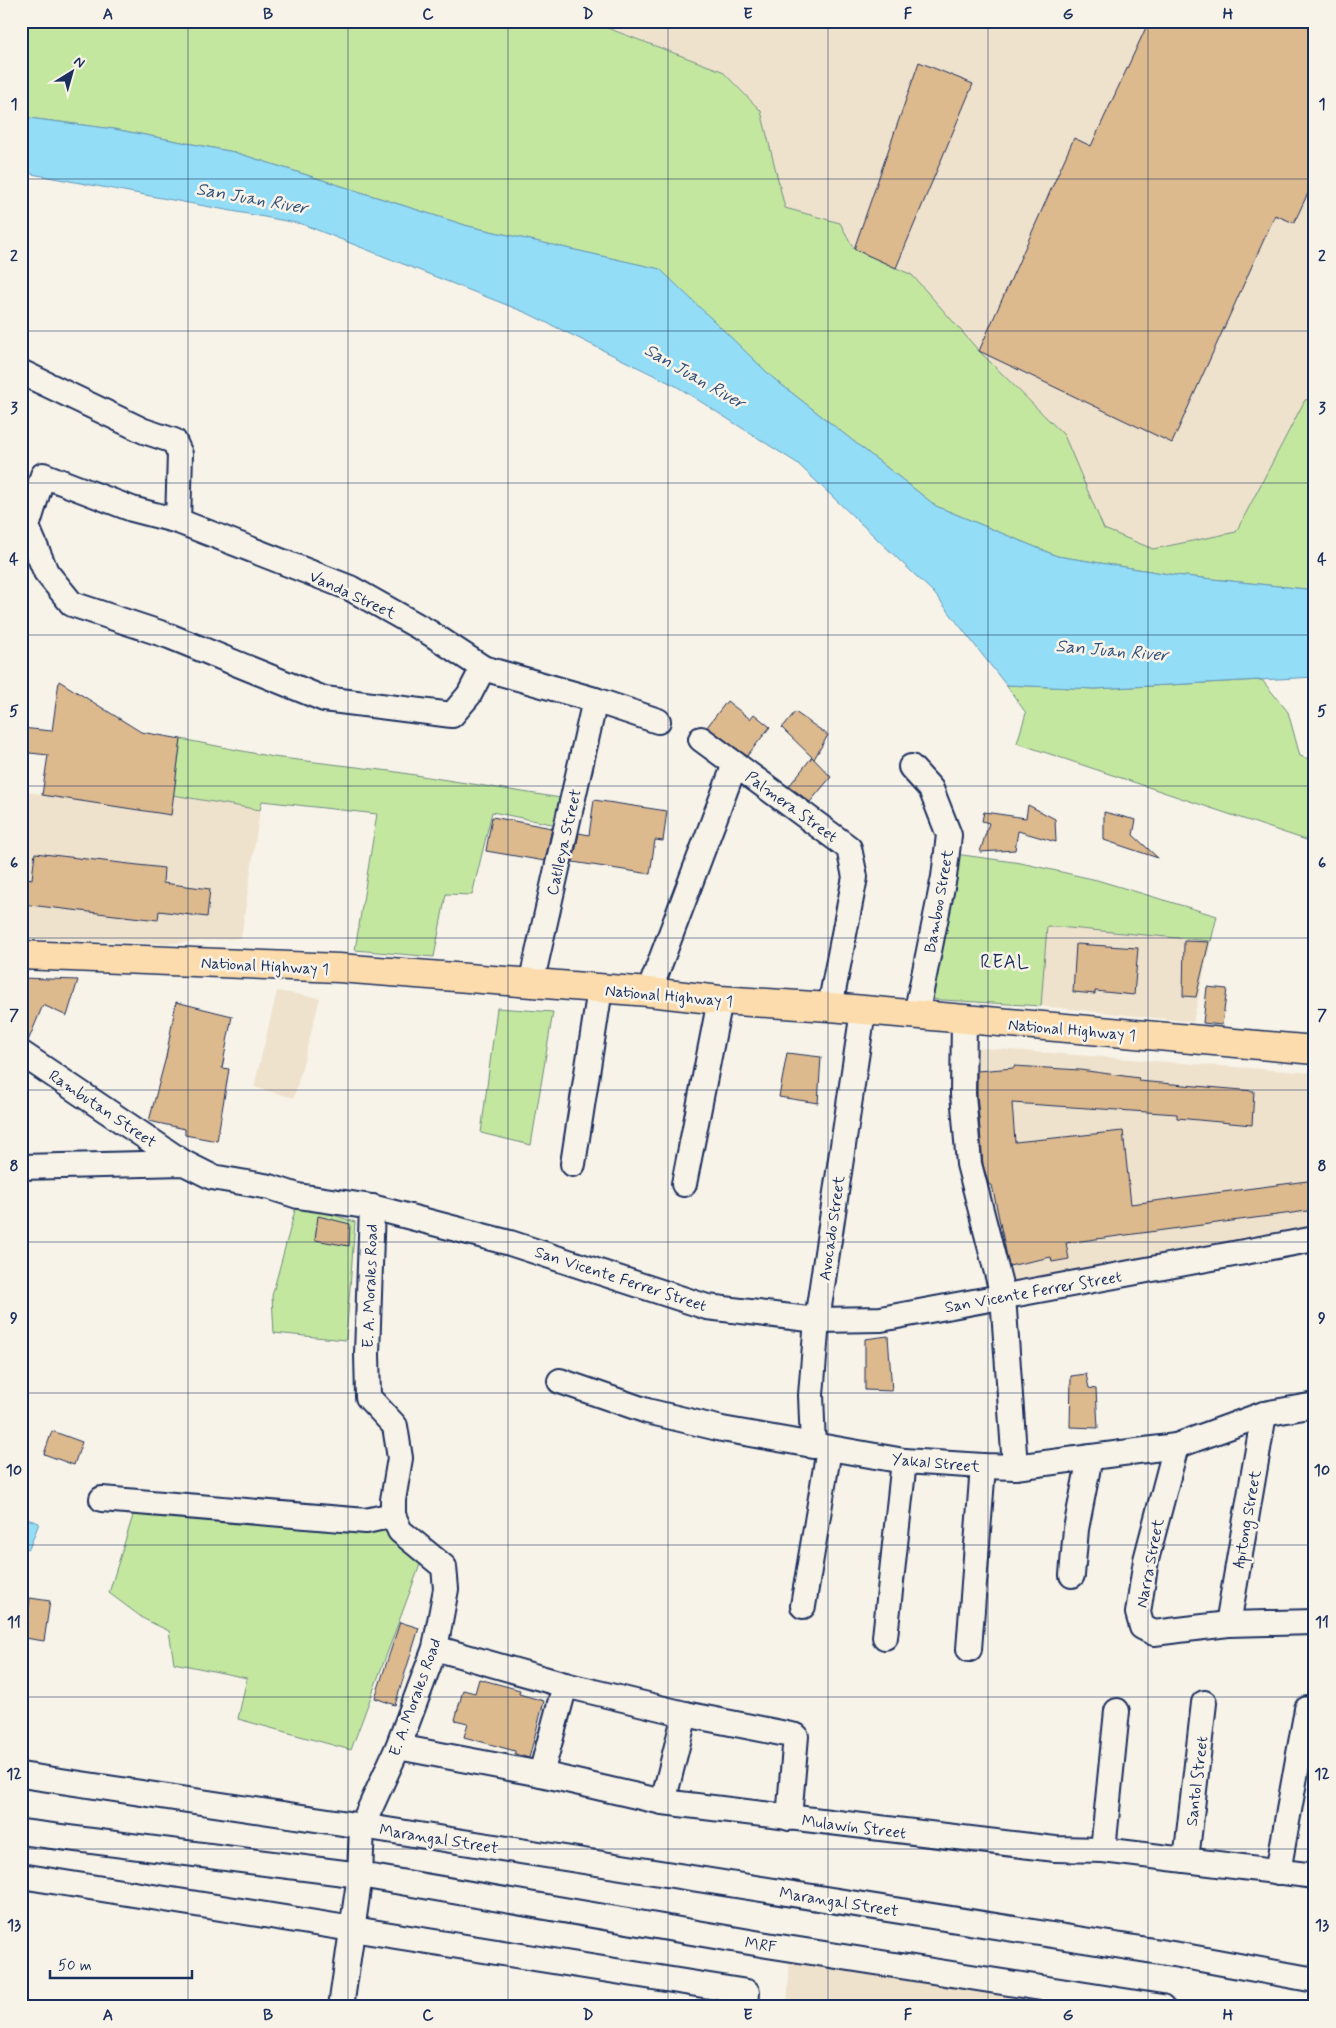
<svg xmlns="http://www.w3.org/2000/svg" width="1336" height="2028" viewBox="0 0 1336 2028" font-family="Mynerve,sans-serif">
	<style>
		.built { fill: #efe2cd }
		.green { fill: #c4e7a0; stroke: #708b7f }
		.water { fill: #94ddf6; stroke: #6497b9 }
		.building { fill: #ddb98e; stroke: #1b2f5e }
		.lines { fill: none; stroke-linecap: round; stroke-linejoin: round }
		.minor-casing { stroke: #1b2f5e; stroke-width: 28 }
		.highway-casing { stroke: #1b2f5e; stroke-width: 31 }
		.minor { stroke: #f7f3e8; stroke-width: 24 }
		.highway { stroke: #fcdcac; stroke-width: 28 }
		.grid { fill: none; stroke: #1b2f5e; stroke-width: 1; stroke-opacity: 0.55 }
		.labels { text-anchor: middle; stroke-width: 5; stroke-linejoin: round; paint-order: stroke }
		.street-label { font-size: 16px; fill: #1b2f5e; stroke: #f7f3e8 }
		.water-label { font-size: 18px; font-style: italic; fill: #33527c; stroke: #f7f3e8 }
		.quarter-label { font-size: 19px; letter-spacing: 1px; fill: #1b2f5e; stroke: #f7f3e8 }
		.neatline { fill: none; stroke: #1b2f5e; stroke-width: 2 }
		.grid-label { font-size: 16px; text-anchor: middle; font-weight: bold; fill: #1b2f5e }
	</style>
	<rect width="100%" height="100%" fill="#f7f3e8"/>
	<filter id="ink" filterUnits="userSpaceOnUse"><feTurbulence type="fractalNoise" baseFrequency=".02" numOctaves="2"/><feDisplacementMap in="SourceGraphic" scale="10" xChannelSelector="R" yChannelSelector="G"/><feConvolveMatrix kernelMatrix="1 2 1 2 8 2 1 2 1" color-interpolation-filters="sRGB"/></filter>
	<g filter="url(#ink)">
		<g class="built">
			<polygon points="605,21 1315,21 1315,398 1305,400 1236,532 1153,549 1104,529 1064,435 979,351 912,275 854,249 840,223 785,208 761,111 723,71 602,25"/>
			<polygon points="21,791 170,815 173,795 260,810 241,938 165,944 21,938"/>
			<polygon points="1047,926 1211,941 1193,1022 1041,1006"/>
			<polygon points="277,991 320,998 294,1098 254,1087"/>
			<polygon points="972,1047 1315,1073 1315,1228 1008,1285 977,1148"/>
			<polygon points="790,1954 1126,2007 787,2007"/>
		</g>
		<g class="green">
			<polygon points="21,21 605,21 602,26 722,71 761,111 785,208 840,223 854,249 912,275 979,351 1064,435 1104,529 1153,549 1236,532 1305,400 1315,398 1315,590 1175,575 1057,556 936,506 773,378 659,269 468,226 234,152 114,129 21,117"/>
			<polygon points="1262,680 1288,712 1300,756 1315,761 1315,843 1017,743 1026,713 1006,685 1095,689"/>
			<polygon points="181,739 273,757 390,771 567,799 562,826 492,812 472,895 446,894 434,957 355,950 377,814 262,801 260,810 173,795"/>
			<polygon points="955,854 1021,863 1097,880 1217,916 1211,941 1047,926 1041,1006 927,999"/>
			<polygon points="497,1008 553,1012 531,1145 481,1133"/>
			<polygon points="297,1203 355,1222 346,1340 274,1333 272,1296"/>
			<polygon points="135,1509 349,1532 386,1531 421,1562 351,1750 238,1719 247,1678 174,1663 169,1631 144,1619 109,1593"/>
		</g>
		<g class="water">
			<polygon points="21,117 114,129 234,152 468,226 660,269 773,378 936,506 1057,556 1175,575 1315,590 1315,677 1095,689 1006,685 934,593 797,463 676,386 527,313 302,224 21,172"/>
			<polygon points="21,1517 39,1523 29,1549 21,1546"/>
		</g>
		<g class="building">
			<polygon points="1149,21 1315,21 1315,178 1294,223 1275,215 1172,443 979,351 1074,138 1091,146"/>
			<polygon points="919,62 973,84 896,268 854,249"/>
			<polygon points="59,681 141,732 181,739 171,815 42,795 48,755 21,752 21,728 52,731"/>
			<polygon points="727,701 750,719 754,714 770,727 747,756 707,727"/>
			<polygon points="795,712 828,735 814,759 782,728"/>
			<polygon points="812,757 831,777 810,802 789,786"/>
			<polygon points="594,800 667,811 663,841 655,840 650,874 573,862 579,833 589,835"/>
			<polygon points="1028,805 1055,819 1056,842 1018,831 1015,850 980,852 989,823 982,821 984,812 1026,818"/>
			<polygon points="1104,812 1136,820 1133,835 1158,858 1104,840"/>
			<polygon points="492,817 552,828 545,861 486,851"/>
			<polygon points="35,853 164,868 163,883 210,889 207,917 159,911 158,920 21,904 21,877 32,879"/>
			<polygon points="1184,941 1209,942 1196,997 1183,996"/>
			<polygon points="1076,944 1138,948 1134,995 1095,991 1095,994 1073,992"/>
			<polygon points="21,978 78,980 67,1016 43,1005 28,1041 21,1039"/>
			<polygon points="1207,987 1227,989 1222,1025 1203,1023"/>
			<polygon points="176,1002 232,1016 222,1068 229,1069 217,1141 185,1135 185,1129 149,1121 166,1057"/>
			<polygon points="787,1053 821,1057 818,1103 779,1097"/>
			<polygon points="1014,1066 1080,1070 1139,1078 1138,1081 1254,1091 1252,1125 1177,1118 1177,1114 1012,1103 1015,1142 1123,1131 1131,1204 1315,1180 1315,1210 1066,1243 1069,1259 1052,1262 1051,1257 1009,1266 992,1185 989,1185 983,1165 977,1094 977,1071 1014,1068"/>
			<polygon points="318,1216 350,1224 349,1246 315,1240"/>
			<polygon points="888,1336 892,1391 865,1390 865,1339"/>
			<polygon points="1086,1374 1089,1388 1096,1389 1098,1428 1070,1427 1071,1376"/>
			<polygon points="52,1431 82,1442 74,1465 44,1454"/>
			<polygon points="30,1598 50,1601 44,1641 25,1638"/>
			<polygon points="400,1622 419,1628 395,1705 375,1698"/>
			<polygon points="479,1679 520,1690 519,1694 544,1701 529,1758 515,1754 515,1751 464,1737 468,1723 455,1720 463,1690 475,1693"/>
		</g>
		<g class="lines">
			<g class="minor-casing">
				<g id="minor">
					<polyline points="21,372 144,431 174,441 180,454 178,521"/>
					<polyline points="483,668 469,695 452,715 324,699 169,636 72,604 46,572 27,527 43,475 132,509 178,521 350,588 430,633 483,668 595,700 658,721"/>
					<polyline points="701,739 849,848 855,877 830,1007"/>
					<polyline points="911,767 931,789 949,835 944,877 916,1015"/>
					<polyline points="531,984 595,700"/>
					<polyline points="649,992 735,764"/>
					<polyline points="964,1020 963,1094 969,1164 1003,1296 1015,1467"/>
					<polyline points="21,1053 184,1163"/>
					<polyline points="573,1164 600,989"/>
					<polyline points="21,1167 184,1163 212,1177 270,1187 298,1196 372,1207 510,1243 707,1307 817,1320 881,1319 1315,1239"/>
					<polyline points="684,1184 720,1000"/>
					<polyline points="560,1381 647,1411 722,1429 904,1461 983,1466 1015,1467 1176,1446 1264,1414 1315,1405"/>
					<polyline points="813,1446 811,1395 817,1320 863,1011"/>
					<polyline points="1176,1446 1146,1560 1138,1613 1142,1627 1154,1633 1228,1624 1315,1622"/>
					<polyline points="102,1499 366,1521 393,1515"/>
					<polyline points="1072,1575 1076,1529 1090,1457"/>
					<polyline points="803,1606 829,1449"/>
					<polyline points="1228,1624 1264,1414"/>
					<polyline points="885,1637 904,1461"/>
					<polyline points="435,1648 565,1685 685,1714 796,1736 789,1818"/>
					<polyline points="969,1649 983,1466"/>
					<polyline points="398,1747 541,1774 663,1802 1055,1849 1103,1850 1315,1876"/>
					<polyline points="541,1774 565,1685"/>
					<polyline points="21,1775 362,1826 1179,1955 1315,1980"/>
					<polyline points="663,1802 685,1714"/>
					<polyline points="21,1832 360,1875 767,1945 1162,2007"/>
					<polyline points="1103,1850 1117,1711"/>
					<polyline points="1186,1860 1204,1703"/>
					<polyline points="1278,1872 1307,1709"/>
					<polyline points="21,1876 747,1992 746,2007"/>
					<polyline points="341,2007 360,1875 362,1826 398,1747 435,1648 446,1589 444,1567 400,1531 393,1515 393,1500 400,1458 395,1426 368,1397 367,1354 372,1207"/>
				</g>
			</g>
			<g class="highway-casing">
				<polyline id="highway" points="21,955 339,968 649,992 720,1000 830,1007 1315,1050"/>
			</g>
			<use href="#minor" class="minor"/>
			<use href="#highway" class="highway"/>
		</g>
	</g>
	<path class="grid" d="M188,21V2007M348,21V2007M508,21V2007M668,21V2007M828,21V2007M988,21V2007M1148,21V2007M21,179H1315M21,331H1315M21,483H1315M21,635H1315M21,786H1315M21,938H1315M21,1090H1315M21,1242H1315M21,1393H1315M21,1545H1315M21,1697H1315M21,1849H1315"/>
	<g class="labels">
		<g class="street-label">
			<text transform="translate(353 594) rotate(25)" y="6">Vanda Street</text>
			<text transform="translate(792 806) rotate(36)" y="6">Palmera Street</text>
			<text transform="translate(563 842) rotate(-77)" y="6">Catlleya Street</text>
			<text transform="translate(938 901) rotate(-80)" y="6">Bamboo Street</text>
			<text transform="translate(265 965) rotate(3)" y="6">National Highway 1</text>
			<text transform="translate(669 995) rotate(5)" y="6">National Highway 1</text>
			<text transform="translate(1072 1029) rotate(5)" y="6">National Highway 1</text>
			<text transform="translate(103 1108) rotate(34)" y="6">Rambutan Street</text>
			<text transform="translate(831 1228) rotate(-82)" y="6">Avocado Street</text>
			<text transform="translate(621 1278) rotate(18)" y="6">San Vicente Ferrer Street</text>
			<text transform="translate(369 1286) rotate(-88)" y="6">E. A. Morales Road</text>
			<text transform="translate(1033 1291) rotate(-10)" y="6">San Vicente Ferrer Street</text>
			<text transform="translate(936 1462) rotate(5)" y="6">Yakal Street</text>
			<text transform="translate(1246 1519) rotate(-80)" y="6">Apitong Street</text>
			<text transform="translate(1149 1563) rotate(-79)" y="6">Narra Street</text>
			<text transform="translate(414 1697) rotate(-70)" y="6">E. A. Morales Road</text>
			<text transform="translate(1196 1781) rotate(-83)" y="6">Santol Street</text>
			<text transform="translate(854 1826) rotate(7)" y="6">Mulawin Street</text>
			<text transform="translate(439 1838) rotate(9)" y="6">Marangal Street</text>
			<text transform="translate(839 1901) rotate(9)" y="6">Marangal Street</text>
			<text transform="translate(761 1944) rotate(9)" y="6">MRF</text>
		</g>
		<g class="water-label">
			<text transform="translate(252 198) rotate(10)" y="6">San Juan River</text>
			<text transform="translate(695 376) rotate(30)" y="6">San Juan River</text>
			<text transform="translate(1112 650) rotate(5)" y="6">San Juan River</text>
		</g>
		<g class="quarter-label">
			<text x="1005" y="968">REAL</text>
		</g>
	</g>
	<rect width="1336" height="2028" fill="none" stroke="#f7f3e8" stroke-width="55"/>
	<g transform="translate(72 72) rotate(37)" stroke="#f7f3e8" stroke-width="4" paint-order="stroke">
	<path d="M0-4L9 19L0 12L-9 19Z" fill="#1b2f5e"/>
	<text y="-8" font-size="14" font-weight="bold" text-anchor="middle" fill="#1b2f5e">N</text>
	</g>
	<path d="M50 1970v8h142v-8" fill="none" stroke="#1b2f5e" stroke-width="2.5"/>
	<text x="58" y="1970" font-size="15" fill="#1b2f5e" stroke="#f7f3e8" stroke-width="4" paint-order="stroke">50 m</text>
	<rect x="28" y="28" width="1280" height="1972" class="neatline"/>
	<g class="grid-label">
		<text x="108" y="19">A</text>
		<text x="268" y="19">B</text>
		<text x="428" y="19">C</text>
		<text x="588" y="19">D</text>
		<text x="748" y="19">E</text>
		<text x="908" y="19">F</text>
		<text x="1068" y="19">G</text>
		<text x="1228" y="19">H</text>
		<text x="14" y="109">1</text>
		<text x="1322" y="109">1</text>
		<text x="14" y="261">2</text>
		<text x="1322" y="261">2</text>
		<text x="14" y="413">3</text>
		<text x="1322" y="413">3</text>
		<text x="14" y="564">4</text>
		<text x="1322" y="564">4</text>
		<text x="14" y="716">5</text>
		<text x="1322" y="716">5</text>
		<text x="14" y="868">6</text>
		<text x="1322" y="868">6</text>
		<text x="14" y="1020">7</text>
		<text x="1322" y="1020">7</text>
		<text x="14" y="1171">8</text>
		<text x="1322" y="1171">8</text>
		<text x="14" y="1323">9</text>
		<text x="1322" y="1323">9</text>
		<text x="14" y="1475">10</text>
		<text x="1322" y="1475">10</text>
		<text x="14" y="1627">11</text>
		<text x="1322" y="1627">11</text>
		<text x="14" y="1779">12</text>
		<text x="1322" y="1779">12</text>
		<text x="14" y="1930">13</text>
		<text x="1322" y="1930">13</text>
		<text x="108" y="2020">A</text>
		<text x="268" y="2020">B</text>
		<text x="428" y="2020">C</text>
		<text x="588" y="2020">D</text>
		<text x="748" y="2020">E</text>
		<text x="908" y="2020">F</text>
		<text x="1068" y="2020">G</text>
		<text x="1228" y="2020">H</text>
	</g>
</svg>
